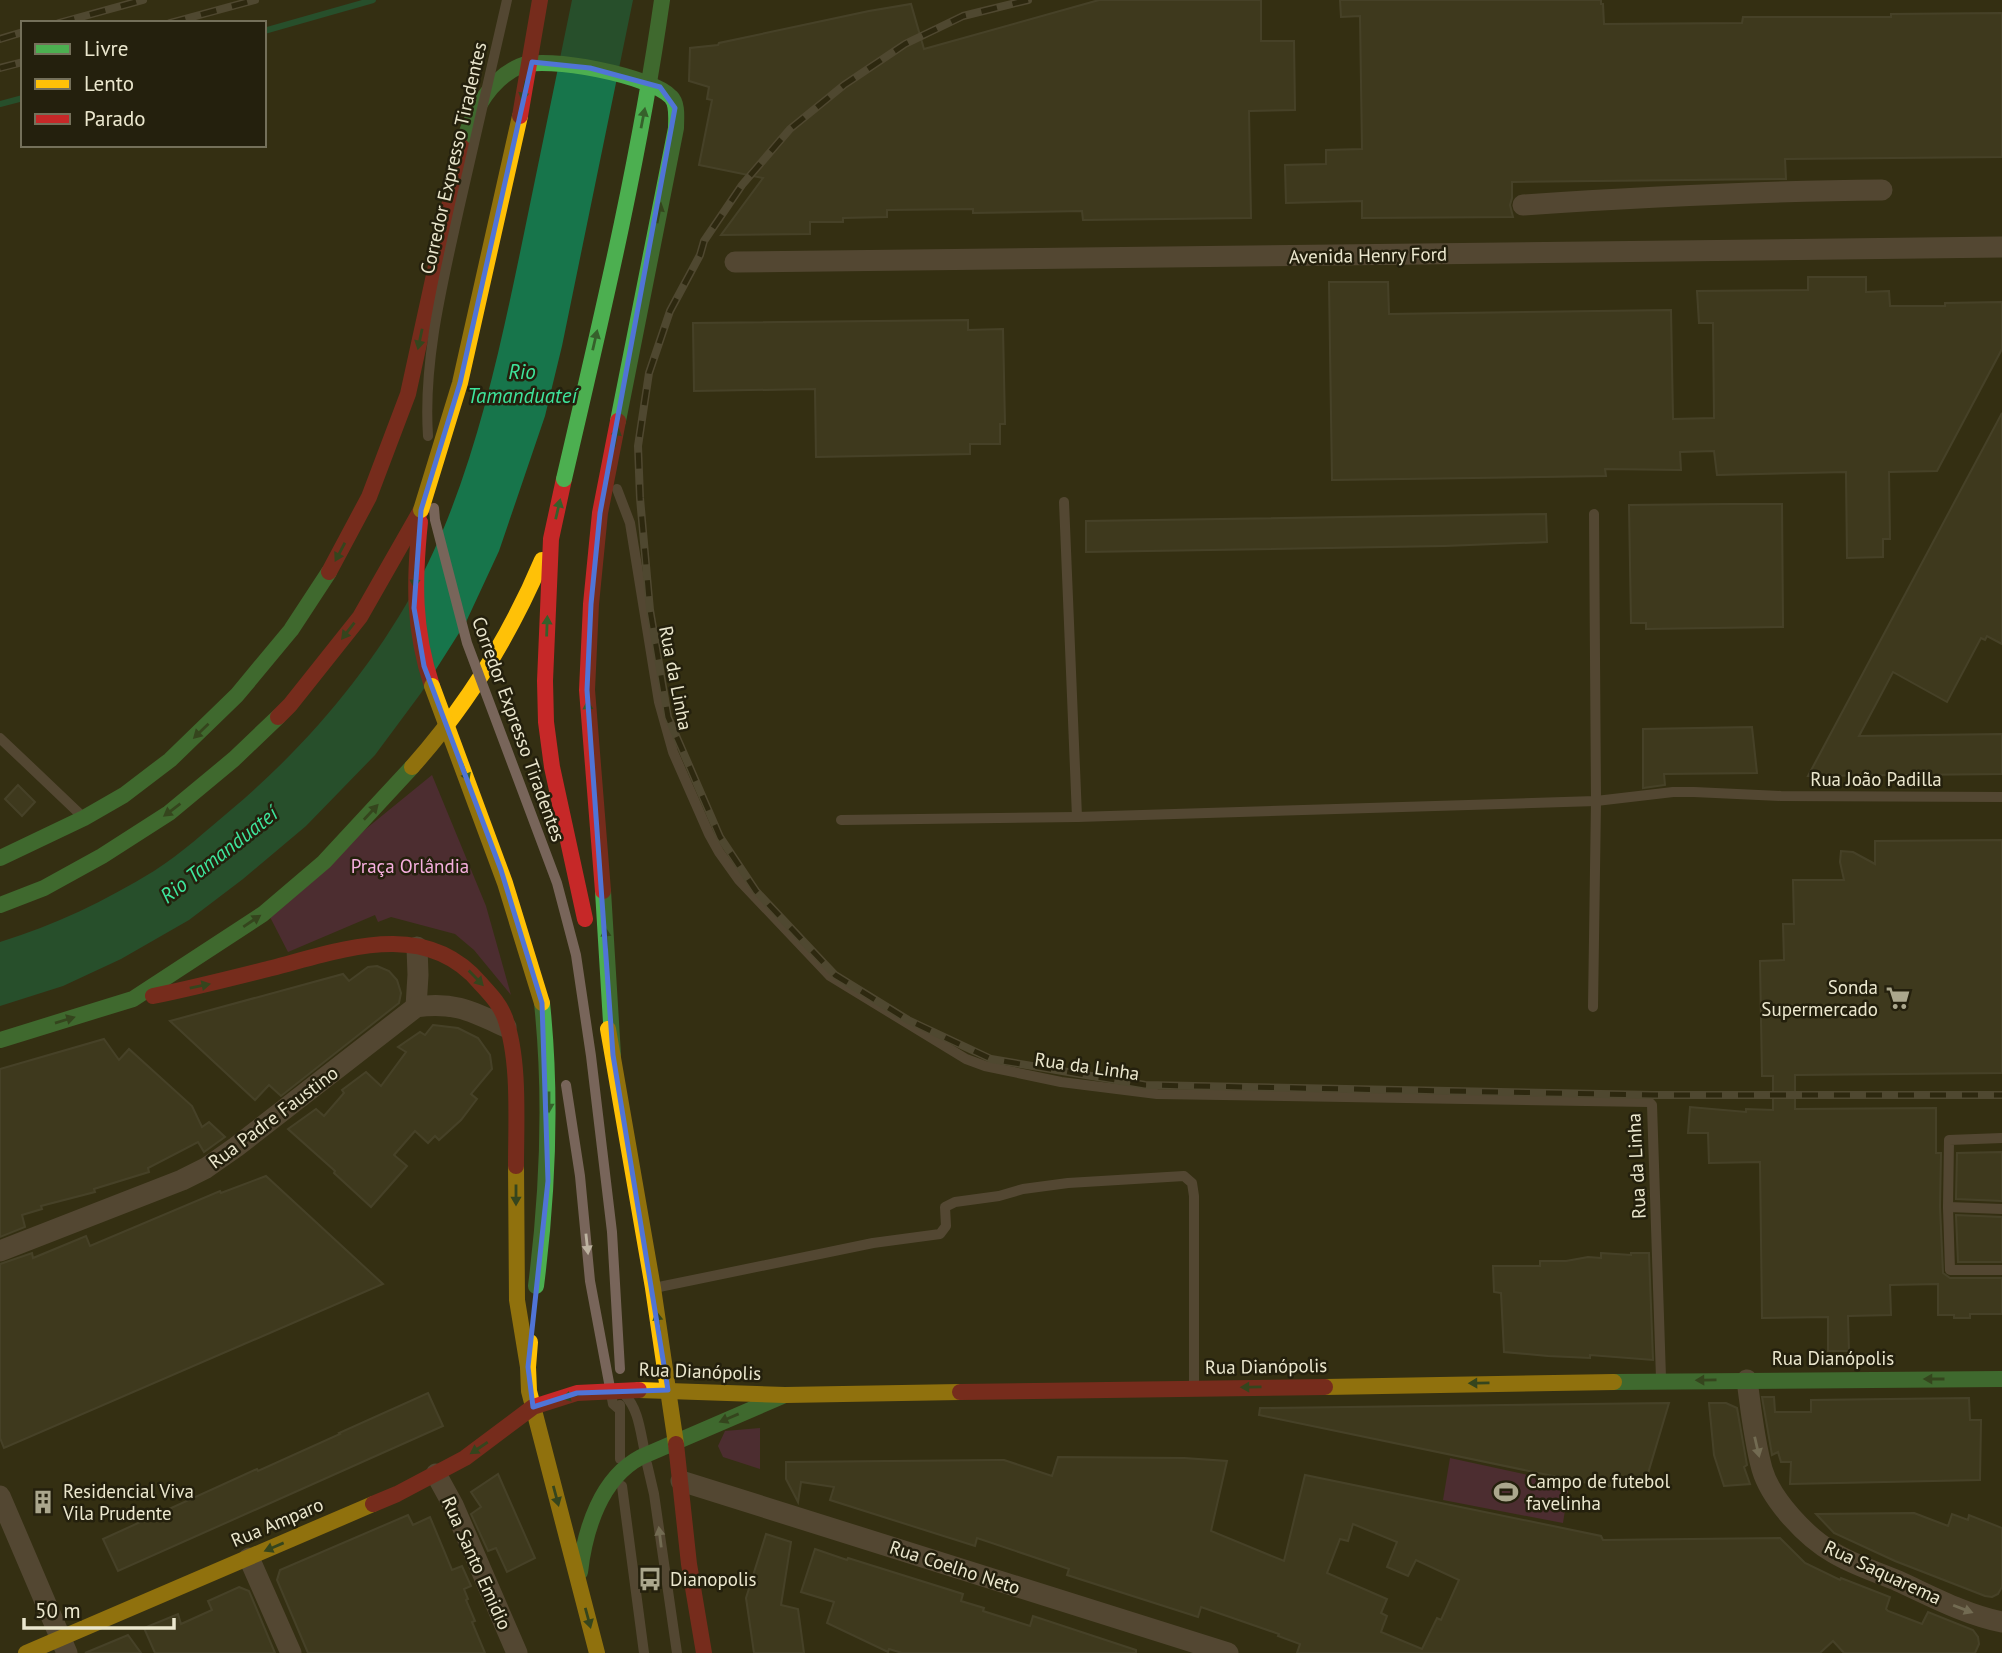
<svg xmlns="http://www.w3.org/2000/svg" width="2002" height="1653" viewBox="0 0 2002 1653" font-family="'PT Sans',sans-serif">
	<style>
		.green { fill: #692a54 }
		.water { fill: #17754b }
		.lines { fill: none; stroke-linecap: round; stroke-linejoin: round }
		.stream { stroke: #17754b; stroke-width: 6 }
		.building { fill: #4a452b; stroke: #5c5842; stroke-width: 2; fill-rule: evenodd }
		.lane { stroke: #78655a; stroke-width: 10 }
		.street { stroke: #78655a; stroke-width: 21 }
		.fast { stroke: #4caf50; stroke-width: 16 }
		.slow { stroke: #ffc107; stroke-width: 16 }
		.jam { stroke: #c62828; stroke-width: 16 }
		.rail-casing { stroke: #706654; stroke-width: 8 }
		.rail { stroke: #24200d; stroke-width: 5; stroke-dasharray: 16; stroke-linecap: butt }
		.lane-bridge { stroke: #78655a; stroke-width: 10 }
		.fast-bridge { stroke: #4caf50; stroke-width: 16 }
		.slow-bridge { stroke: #ffc107; stroke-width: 16 }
		.jam-bridge { stroke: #c62828; stroke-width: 16 }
		.oneway { fill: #36602b }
		.oneway2 { fill: #bdb3a0 }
		.marked { fill: none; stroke: #5074d6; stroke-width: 5; stroke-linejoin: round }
		.labels { text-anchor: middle; stroke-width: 5; stroke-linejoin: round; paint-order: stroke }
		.street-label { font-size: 19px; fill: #ebe7ce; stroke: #24200d }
		.park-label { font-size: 19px; fill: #f6afde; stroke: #24200d }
		.poi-label { font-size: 19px; fill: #ebe7ce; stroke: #24200d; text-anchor: start }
		.water-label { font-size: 21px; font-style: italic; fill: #3ee59c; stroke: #24200d }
	</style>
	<rect width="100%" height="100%" fill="#342f13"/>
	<g class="green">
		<polygon points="432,775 486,906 511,995 474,950 455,934 391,917 378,922 375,915 288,952 270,917 351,841"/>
		<polygon points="760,1428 760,1469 723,1457 718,1446 725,1431"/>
		<polygon points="1450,1458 1569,1484 1563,1523 1443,1500"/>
	</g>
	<path class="water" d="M572,0H633L562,346L545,416L499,551L466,622L421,693L375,755L306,826L243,879L189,920L121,959L63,986L0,1006V942C55,925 105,901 154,871C182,853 207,830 232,809C304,748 366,676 412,594C470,490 497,363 521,248C538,165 555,83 572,0Z"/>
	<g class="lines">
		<g class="stream">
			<polyline points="264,31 373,0"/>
			<polyline points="0,104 23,98"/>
		</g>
	</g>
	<g class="building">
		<polygon points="1099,0 1261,0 1261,41 1294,41 1295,110 1249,111 1251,218 1083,220 1082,211 973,213 973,209 887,210 887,217 843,218 843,222 810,222 810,234 721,235 763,178 699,165 712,100 707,99 709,87 689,81 690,48 718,45 719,43 869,11 911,4 924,49"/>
		<polygon points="1340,0 1601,0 1601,4 1603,4 1604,24 1742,23 1743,17 1891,17 1891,14 2002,13 2002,157 1785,159 1786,179 1512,182 1512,198 1510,205 1513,217 1362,218 1362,201 1286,203 1285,165 1326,164 1326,150 1362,149 1360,16 1341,17"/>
		<polygon points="1808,277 1866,277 1866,292 1889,291 1890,306 1945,306 1945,303 2002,302 2002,349 1937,471 1889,472 1890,539 1883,539 1883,557 1847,558 1846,472 1717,475 1714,451 1680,452 1681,470 1605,469 1606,476 1332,480 1329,282 1388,282 1389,314 1671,310 1673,419 1714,418 1713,323 1699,323 1697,291 1808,290"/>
		<polygon points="968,320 968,330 1003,329 1005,424 1000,424 1000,444 970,444 970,454 816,457 815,389 694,391 693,323"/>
		<polygon points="2002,413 2002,644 1987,636 1985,640 1981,638 1947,702 1893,672 1859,736 2002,734 2002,774 1808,776"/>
		<polygon points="1729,504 1782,504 1783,627 1646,629 1646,623 1631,623 1629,505"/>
		<polygon points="1546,514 1547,542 1444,546 1086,552 1086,521"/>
		<polygon points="1752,727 1757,773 1664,774 1665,785 1643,788 1643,729"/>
		<polygon points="18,785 35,802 22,816 5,799"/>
		<polygon points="2002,840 2002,1073 1795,1075 1795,1109 1936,1108 1936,1153 1941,1153 1940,1207 1943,1273 1950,1278 2002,1278 2002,1314 1970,1314 1970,1318 1954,1318 1954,1315 1938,1315 1938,1284 1890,1285 1891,1315 1848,1316 1849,1351 1828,1351 1828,1317 1762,1318 1760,1162 1709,1163 1708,1133 1688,1133 1690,1107 1746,1112 1746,1109 1773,1110 1773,1076 1762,1076 1760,961 1784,960 1783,924 1794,924 1793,880 1844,880 1840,862 1841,851 1853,852 1875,864 1875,841"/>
		<polygon points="377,966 389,971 397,980 401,993 399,1003 281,1096 269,1085 255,1100 170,1021 343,974 349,981 368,967"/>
		<polygon points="433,1025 458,1028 478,1038 490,1055 492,1069 471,1094 477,1099 461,1120 439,1140 435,1136 428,1143 415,1131 394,1155 407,1166 371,1207 334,1173 335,1171 288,1129 316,1109 324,1116 344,1093 342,1090 366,1072 381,1086 406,1052 398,1047 420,1032 425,1035"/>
		<polygon points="104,1039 119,1060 129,1049 192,1106 202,1127 209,1122 225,1137 204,1152 198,1142 148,1168 149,1172 94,1189 95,1192 41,1206 42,1209 22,1215 25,1227 0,1237 0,1069"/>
		<polygon points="2002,1152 2002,1201 1956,1199 1957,1153"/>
		<polygon points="266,1176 383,1284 4,1448 0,1438 0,1264 32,1253 33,1258 86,1236 90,1246 220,1191 221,1193"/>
		<polygon points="1956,1215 2002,1217 2002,1262 1958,1262"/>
		<polygon points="1601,1253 1631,1255 1631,1253 1649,1253 1653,1360 1590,1355 1590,1358 1548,1356 1504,1352 1501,1293 1494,1292 1493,1266 1540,1266 1540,1261 1566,1261 1588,1257 1601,1258"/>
		<polygon points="428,1393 443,1426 118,1571 103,1539 257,1469 258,1471 340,1434 339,1433"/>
		<polygon points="1762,1397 1774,1397 1775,1412 1811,1412 1811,1400 1969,1398 1970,1420 1981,1420 1980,1480 1790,1484 1791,1462 1781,1462 1778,1452 1772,1455"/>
		<polygon points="1669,1403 1646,1480 1609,1486 1582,1482 1259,1415 1260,1408"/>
		<polygon points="1709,1403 1726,1403 1737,1408 1747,1465 1744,1467 1750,1484 1724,1486 1714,1455"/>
		<path d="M1058,1457L1184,1458L1227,1461L1211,1531L1284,1561L1305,1475L1553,1526L1601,1536L1603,1540L1780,1538L1805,1563L1840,1580L1841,1578L1890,1597L1886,1609L1888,1611L1922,1624L1928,1612L1973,1630L1978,1637L1979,1644L1975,1653H1844L1833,1641L1820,1653H1297L1300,1644L1278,1636L1279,1634L1201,1607L1198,1617L1067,1575L1069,1569L977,1538L975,1546L830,1500L834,1487L801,1482L798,1502L786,1479V1462L998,1460H1004L1052,1476ZM1353,1524L1397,1542L1387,1567L1408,1576L1416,1560L1459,1580L1441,1620L1437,1618L1422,1649L1381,1632L1387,1616L1381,1613L1387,1599L1327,1573L1340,1539L1348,1541Z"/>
		<polygon points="498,1474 535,1558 507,1572 496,1548 488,1551 471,1514 481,1507 471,1492"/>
		<polygon points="1914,1513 1948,1526 1952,1514 1968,1520 1969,1515 2002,1528 2002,1587 1998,1594 1992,1597 1985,1596 1895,1561 1834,1533 1816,1514"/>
		<polygon points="408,1515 413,1525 430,1517 452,1570 462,1566 471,1586 464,1589 468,1599 466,1600 475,1621 472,1622 485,1653 308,1653 277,1580 280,1570"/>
		<polygon points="766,1534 791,1542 781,1605 798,1609 804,1653 754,1653 746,1598"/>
		<polygon points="815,1549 847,1560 848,1558 963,1594 961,1601 984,1608 983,1611 1030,1626 1033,1616 1136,1650 1136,1653 902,1653 889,1649 888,1652 827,1623 834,1602 801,1592"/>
		<polygon points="239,1587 249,1591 275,1653 155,1653 144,1628 178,1614 181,1624 212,1610 208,1601"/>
		<polygon points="128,1635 141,1653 85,1653"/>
	</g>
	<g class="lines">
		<g class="lane">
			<polyline points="617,489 630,523 659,702 673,752 709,834 719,852 739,880 830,976 966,1059 985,1066 1061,1082 1157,1094 1649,1102 1652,1105 1661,1378"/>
			<polyline points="1064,502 1077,817"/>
			<polyline points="0,738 80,814"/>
			<polyline points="841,820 1077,817 1596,801 1673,792 1694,792 1781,796 2002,797"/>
			<polyline points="1593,1007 1596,801 1594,514"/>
			<polyline points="566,1085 580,1176 590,1281 613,1404 620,1410"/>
			<polyline points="2002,1138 1949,1140 1948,1207 2002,1209"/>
			<polyline points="1948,1207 1950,1270 2002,1270"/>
			<polyline points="659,1287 873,1243 940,1234 946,1226 945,1207 955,1202 999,1196 1023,1189 1068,1183 1184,1176 1192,1183 1194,1196 1194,1385"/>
			<path d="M625,1395C638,1409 640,1429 644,1448"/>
			<polyline points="620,1405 620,1459"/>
			<polyline points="647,1464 654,1494 677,1653"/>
			<polyline points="622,1486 644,1653"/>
		</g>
		<g class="street">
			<path d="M1523,205C1643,197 1762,191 1882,190"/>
			<polyline points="735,262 2002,247"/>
			<polyline points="416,1007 418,975 417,947"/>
			<path d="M0,1251L182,1180L206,1168L236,1147L416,1007C454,1001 473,1012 506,1027"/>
			<path d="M1747,1380C1751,1410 1754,1440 1762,1469C1771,1500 1807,1538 1834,1553C1854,1565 1877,1572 1898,1581C1931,1596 1966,1615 2002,1622"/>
			<polyline points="436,1474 453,1505 517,1653"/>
			<polyline points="681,1481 1228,1653"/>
			<polyline points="0,1496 67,1653"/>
			<polyline points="249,1558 291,1653"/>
		</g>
		<g class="fast">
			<path d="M462,147C471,116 488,80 520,66C546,55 652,76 671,97C678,104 676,118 676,128L618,421"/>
			<polyline points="0,858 84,818 124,795 170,760 237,695 291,630 329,572"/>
			<polyline points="603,891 613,1055"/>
			<polyline points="0,905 44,888 102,856 169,813 234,759 278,717"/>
			<polyline points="0,1040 133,999 263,914 324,862 412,767"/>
			<path d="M536,1286C548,1191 552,1098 542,1003"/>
			<polyline points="1614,1382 2002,1379"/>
			<path d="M580,1572C585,1529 601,1478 641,1457L785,1395"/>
		</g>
		<g class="slow">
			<path d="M412,767C467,705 510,636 542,560"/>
			<polyline points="608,1029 653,1288 676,1444"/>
			<polyline points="516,1166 517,1300 528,1367"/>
			<polyline points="530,1342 528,1367 529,1391 597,1653"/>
			<polyline points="1325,1387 1614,1382"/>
			<polyline points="639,1390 785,1395 960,1392"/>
			<polyline points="26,1653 373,1504"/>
		</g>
		<g class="jam">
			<polyline points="564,479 551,539 545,681 546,722 552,767 585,919"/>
			<path d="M420,522C414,581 413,629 432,686"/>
			<polyline points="329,572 369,497 408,394 462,147"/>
			<polyline points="278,717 290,705 360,617 421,510"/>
			<polyline points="603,891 587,690 591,604 600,513 618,421"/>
			<path d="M153,996C193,988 232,978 272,968C342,950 425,918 480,983C490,994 500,1004 505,1018C520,1060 516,1120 516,1166"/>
			<polyline points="960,1392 1325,1387"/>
			<polyline points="676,1444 689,1564 704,1653"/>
			<polyline points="373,1504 397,1494 465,1458 533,1407 577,1393 639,1390"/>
		</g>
		<g class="rail-casing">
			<g id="rail">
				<polyline points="1028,0 963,16 905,44 844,85 790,129 742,185 704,241 700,255 670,311 649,373 638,446 640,498 650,610 668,717 720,837 756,891 835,975 908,1020 991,1059 1145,1085 1653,1095 2002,1095"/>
				<polyline points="59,23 143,0"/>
				<polyline points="170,23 255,0"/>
				<polyline points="0,39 23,32"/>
				<polyline points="0,68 23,62"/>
			</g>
		</g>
		<use href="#rail" class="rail"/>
		<g class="lane-bridge">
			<path d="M428,436C423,360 443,282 459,209C475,139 491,70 507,0"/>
			<polyline points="434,508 435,520 467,643 557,883 576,955 591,1056 612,1232 620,1369"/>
		</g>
		<path class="fast-bridge" d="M564,479C601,320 639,162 662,0"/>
		<g class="slow-bridge">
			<polyline points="421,510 460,383 520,116"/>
			<polyline points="432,686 505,883 542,1003"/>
		</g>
		<polyline class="jam-bridge" points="520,116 540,0"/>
	</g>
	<defs><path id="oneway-solid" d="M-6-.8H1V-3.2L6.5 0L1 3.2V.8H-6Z" transform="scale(1.75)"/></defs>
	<g class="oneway">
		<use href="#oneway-solid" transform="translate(524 91) rotate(100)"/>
		<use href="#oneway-solid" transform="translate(643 118) rotate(-79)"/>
		<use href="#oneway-solid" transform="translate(659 213) rotate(-79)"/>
		<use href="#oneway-solid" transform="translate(420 339) rotate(102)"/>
		<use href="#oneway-solid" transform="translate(595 340) rotate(-77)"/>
		<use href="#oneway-solid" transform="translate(616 437) rotate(-79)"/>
		<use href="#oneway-solid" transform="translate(558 509) rotate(-77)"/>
		<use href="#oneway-solid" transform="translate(340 552) rotate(118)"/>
		<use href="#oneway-solid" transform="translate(415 578) rotate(92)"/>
		<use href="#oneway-solid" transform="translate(547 626) rotate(-88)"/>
		<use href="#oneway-solid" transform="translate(348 631) rotate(128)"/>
		<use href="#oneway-solid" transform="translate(588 711) rotate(-93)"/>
		<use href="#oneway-solid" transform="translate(201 731) rotate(136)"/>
		<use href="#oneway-solid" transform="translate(465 772) rotate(69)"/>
		<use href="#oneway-solid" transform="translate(172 810) rotate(143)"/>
		<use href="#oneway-solid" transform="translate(371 812) rotate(-47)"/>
		<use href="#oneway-solid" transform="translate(252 921) rotate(-34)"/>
		<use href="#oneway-solid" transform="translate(606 938) rotate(-94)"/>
		<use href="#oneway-solid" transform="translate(476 978) rotate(46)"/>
		<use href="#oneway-solid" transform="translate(200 986) rotate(-12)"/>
		<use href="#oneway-solid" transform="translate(65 1020) rotate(-17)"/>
		<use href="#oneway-solid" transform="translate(549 1102) rotate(90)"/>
		<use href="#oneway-solid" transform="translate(516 1195) rotate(90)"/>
		<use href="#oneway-solid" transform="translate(658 1322) rotate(-98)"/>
		<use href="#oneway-solid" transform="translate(1934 1379) rotate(180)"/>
		<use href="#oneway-solid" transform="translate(1706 1380) rotate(179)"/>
		<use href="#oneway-solid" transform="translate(1479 1383) rotate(179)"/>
		<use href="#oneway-solid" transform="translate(1251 1387) rotate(179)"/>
		<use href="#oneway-solid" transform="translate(572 1396) rotate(166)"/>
		<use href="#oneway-solid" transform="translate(729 1418) rotate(157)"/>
		<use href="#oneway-solid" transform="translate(479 1448) rotate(146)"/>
		<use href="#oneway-solid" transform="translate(556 1496) rotate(75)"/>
		<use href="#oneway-solid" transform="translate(274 1547) rotate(157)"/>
		<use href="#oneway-solid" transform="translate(588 1618) rotate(75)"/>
	</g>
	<g class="oneway2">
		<use href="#oneway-solid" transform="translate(587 1244) rotate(84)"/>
		<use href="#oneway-solid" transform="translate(1757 1447) rotate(77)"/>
		<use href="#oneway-solid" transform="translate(660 1537) rotate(-97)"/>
		<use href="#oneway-solid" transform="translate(1963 1609) rotate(21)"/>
	</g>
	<path d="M0 0H2002V1653H0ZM532,62L590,68L660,87L675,108L600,513L591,604L587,690L613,1055L668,1390L577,1393L533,1407L528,1367L548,1181L542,1003L501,870L424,666L414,608L421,510L460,383Z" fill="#342f13" fill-opacity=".55" fill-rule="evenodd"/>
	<path class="marked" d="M532,62L590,68L660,87L675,108L600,513L591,604L587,690L613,1055L668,1390L577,1393L533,1407L528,1367L548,1181L542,1003L501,870L424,666L414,608L421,510L460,383Z"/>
	<defs>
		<g id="supermarket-bare" transform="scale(1.89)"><path d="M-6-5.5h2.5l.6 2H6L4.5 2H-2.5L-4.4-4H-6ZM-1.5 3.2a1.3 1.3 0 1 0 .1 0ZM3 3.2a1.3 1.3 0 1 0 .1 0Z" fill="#aba78d" stroke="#24200d" stroke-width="2.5" paint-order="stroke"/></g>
		<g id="stadium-bare" transform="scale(1.89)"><path d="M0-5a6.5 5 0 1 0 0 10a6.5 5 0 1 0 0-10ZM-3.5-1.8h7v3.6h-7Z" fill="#aba78d" stroke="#24200d" stroke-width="2.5" paint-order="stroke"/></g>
		<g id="building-bare" transform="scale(1.89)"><path d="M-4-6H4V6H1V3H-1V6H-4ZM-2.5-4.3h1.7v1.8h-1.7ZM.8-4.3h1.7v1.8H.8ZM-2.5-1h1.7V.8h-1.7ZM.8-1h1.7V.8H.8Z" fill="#aba78d" stroke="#24200d" stroke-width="2.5" paint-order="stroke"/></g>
		<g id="bus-bare" transform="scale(1.89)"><path d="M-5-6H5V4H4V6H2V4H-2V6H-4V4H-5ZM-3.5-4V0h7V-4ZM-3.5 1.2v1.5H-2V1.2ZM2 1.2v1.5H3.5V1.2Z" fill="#aba78d" stroke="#24200d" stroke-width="2.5" paint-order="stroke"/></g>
	</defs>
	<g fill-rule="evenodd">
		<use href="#supermarket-bare" x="1898" y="998"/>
		<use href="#stadium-bare" x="1506" y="1492"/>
		<use href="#building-bare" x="43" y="1502"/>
		<use href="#bus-bare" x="650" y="1579"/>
	</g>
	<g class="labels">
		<g class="street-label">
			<text transform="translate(453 158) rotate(-77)" y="7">Corredor Expresso Tiradentes</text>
			<text transform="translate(1368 255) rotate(-1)" y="7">Avenida Henry Ford</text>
			<text transform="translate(676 678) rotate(79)" y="7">Rua da Linha</text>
			<text transform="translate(519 729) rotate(70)" y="7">Corredor Expresso Tiradentes</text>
			<text x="1876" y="786">Rua João Padilla</text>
			<text transform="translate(1087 1066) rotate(8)" y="7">Rua da Linha</text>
			<text transform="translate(273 1117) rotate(-37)" y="7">Rua Padre Faustino</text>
			<text transform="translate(1636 1166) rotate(-93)" y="7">Rua da Linha</text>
			<text x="1833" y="1365">Rua Dianópolis</text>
			<text transform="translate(1266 1366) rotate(-1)" y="7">Rua Dianópolis</text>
			<text transform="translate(700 1371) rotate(2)" y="7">Rua Dianópolis</text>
			<text transform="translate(277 1522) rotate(-23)" y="7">Rua Amparo</text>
			<text transform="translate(477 1563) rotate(66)" y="7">Rua Santo Emidio</text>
			<text transform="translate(955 1567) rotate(18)" y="7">Rua Coelho Neto</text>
			<text transform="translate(1883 1572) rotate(25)" y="7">Rua Saquarema</text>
		</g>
		<g class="park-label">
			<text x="410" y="873">Praça Orlândia</text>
		</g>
		<g class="poi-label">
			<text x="1878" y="994" text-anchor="end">Sonda<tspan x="1878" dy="22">Supermercado</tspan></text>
			<text x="1526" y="1488">Campo de futebol<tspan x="1526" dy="22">favelinha</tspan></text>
			<text x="63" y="1498">Residencial Viva<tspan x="63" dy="22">Vila Prudente</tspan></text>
			<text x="670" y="1586">Dianopolis</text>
		</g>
		<g class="water-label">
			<text x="522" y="379">Rio<tspan x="522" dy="24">Tamanduateí</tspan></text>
			<text transform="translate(219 855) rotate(-38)" y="7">Rio Tamanduateí</text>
		</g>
	</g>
	<rect x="21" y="21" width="245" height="126" fill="#24200d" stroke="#74705a" stroke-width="2"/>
	<rect x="35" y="44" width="35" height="10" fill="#4caf50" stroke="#74705a" stroke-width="2"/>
	<text x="84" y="56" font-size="21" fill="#ebe7ce">Livre</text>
	<rect x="35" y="79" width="35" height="10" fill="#ffc107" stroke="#74705a" stroke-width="2"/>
	<text x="84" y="91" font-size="21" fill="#ebe7ce">Lento</text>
	<rect x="35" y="114" width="35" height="10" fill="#c62828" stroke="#74705a" stroke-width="2"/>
	<text x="84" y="126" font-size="21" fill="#ebe7ce">Parado</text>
	<path d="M24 1618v10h150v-10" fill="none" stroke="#ebe7ce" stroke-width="3.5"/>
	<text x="35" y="1618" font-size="21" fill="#ebe7ce" stroke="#24200d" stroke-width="5" paint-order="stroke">50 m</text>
</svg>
